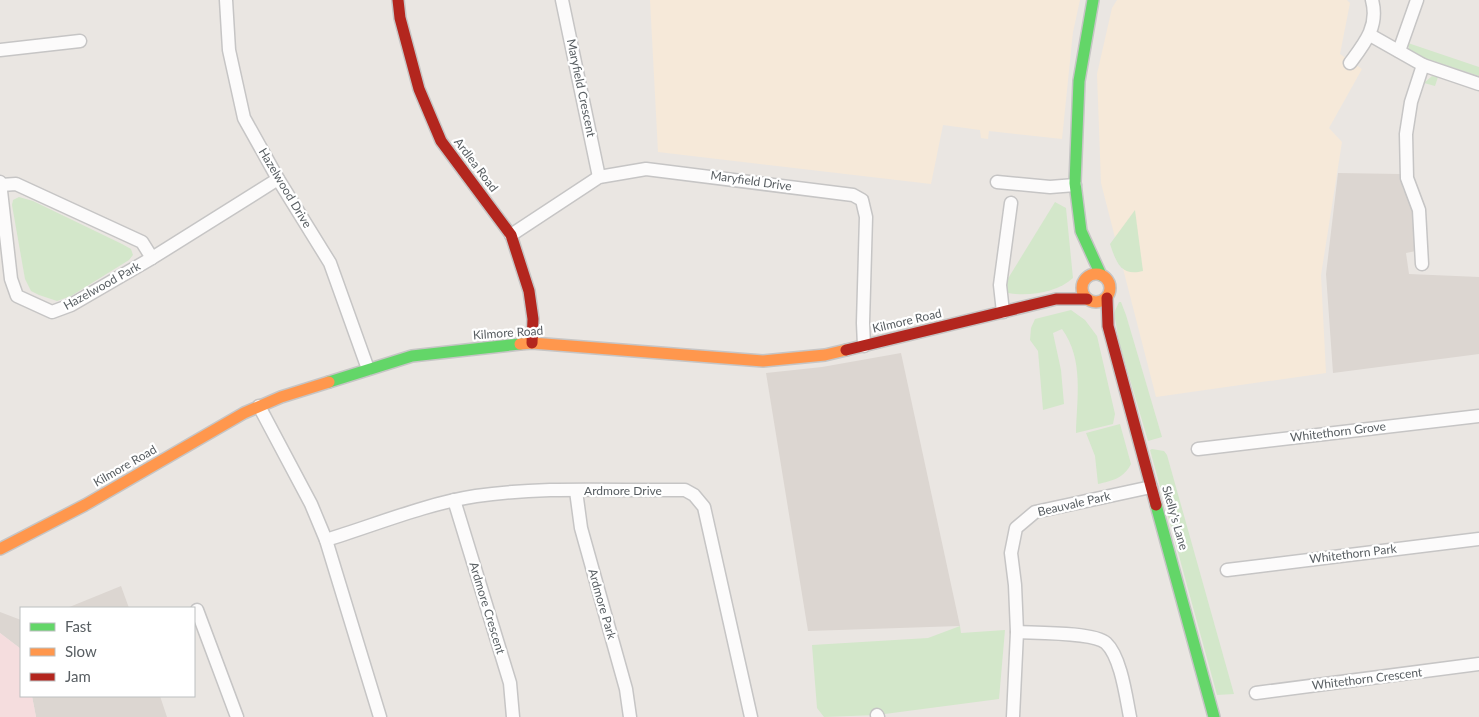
<svg xmlns="http://www.w3.org/2000/svg" width="1479" height="717" viewBox="0 0 1479 717" font-family="Lato,sans-serif">
	<style>
		.commercial { fill: #f6e9d9 }
		.education { fill: #dcd6d1 }
		.medical { fill: #f5ddde }
		.green { fill: #d3e7ca }
		.lines { fill: none; stroke-linecap: round; stroke-linejoin: round }
		.street-casing { stroke: #c6c5c5; stroke-width: 15 }
		.fast-casing { stroke: #c6c5c5; stroke-width: 14 }
		.slow-casing { stroke: #c6c5c5; stroke-width: 14 }
		.jam-casing { stroke: #c6c5c5; stroke-width: 14 }
		.street { stroke: #fcfbfb; stroke-width: 12 }
		.fast { stroke: #63d668; stroke-width: 11 }
		.slow { stroke: #ff974d; stroke-width: 11 }
		.jam { stroke: #b3261e; stroke-width: 11 }
		.labels { text-anchor: middle; stroke-width: 4.5; stroke-linejoin: round; paint-order: stroke }
		.street-label { font-size: 12px; fill: #585e62; stroke: #fff }
	</style>
	<rect width="100%" height="100%" fill="#eae6e2"/>
	<g class="commercial">
		<polygon points="650,0 1080,0 1073,32 1062,139 989,131 988,139 981,138 980,130 943,125 931,184 658,152"/>
		<polygon points="1117,0 1347,0 1350,3 1340,54 1362,69 1329,128 1342,142 1321,275 1326,373 1156,397 1101,183 1097,74 1112,8"/>
	</g>
	<g class="education">
		<polygon points="1338,173 1400,174 1403,189 1415,212 1416,251 1406,253 1409,274 1479,277 1479,354 1333,373 1326,274"/>
		<polygon points="901,353 960,626 808,631 766,373 822,367"/>
		<polygon points="121,586 129,608 67,608"/>
		<polygon points="0,612 21,620 21,649 0,633"/>
		<polygon points="32,696 160,696 167,717 36,717"/>
	</g>
	<polygon class="medical" points="0,633 21,649 21,696 32,696 36,717 0,717"/>
	<g class="green">
		<polygon points="1408,43 1479,67 1479,76 1415,55 1409,50"/>
		<polygon points="1432,76 1438,77 1435,86 1424,83"/>
		<polygon points="19,197 33,201 122,244 131,249 133,255 129,260 71,296 57,301 39,295 31,291 25,279 12,205 13,200"/>
		<path d="M1055,202L1066,208L1073,278C1058,292 1029,297 1008,293L1004,285Z"/>
		<path d="M1135,210L1143,271C1121,277 1116,262 1110,244Z"/>
		<polygon points="1119,302 1121,302 1126,315 1162,437 1148,441 1119,342 1114,313"/>
		<path d="M1071,310L1085,320L1097,336L1115,414L1113,424L1076,433C1077,398 1084,359 1062,329L1053,333L1061,370L1064,404L1043,410L1038,351L1030,340L1031,328L1035,319Z"/>
		<path d="M1120,424L1131,464C1124,478 1112,481 1098,484L1095,456L1086,433Z"/>
		<polygon points="1152,449 1164,451 1167,455 1234,694 1217,695 1150,450"/>
		<polygon points="960,626 961,633 1005,630 999,699 877,715 824,717 817,708 812,645 928,638"/>
	</g>
	<g class="lines">
		<g class="street-casing">
			<g id="street">
				<polyline points="226,0 229,50 244,118 278,179 330,263 368,369"/>
				<polyline points="562,0 599,177"/>
				<polyline points="1370,35 1423,65 1479,84"/>
				<polyline points="0,50 80,41"/>
				<polyline points="1399,51 1417,0"/>
				<path d="M1350,63C1365,43 1379,26 1372,0"/>
				<polyline points="0,182 11,279 17,296 52,312 71,305 152,258 278,179"/>
				<polyline points="997,182 1050,187 1075,185"/>
				<polyline points="1,185 16,184 142,242 152,258"/>
				<polyline points="511,235 599,177 646,169 853,195 862,200 866,217 863,323 864,346"/>
				<polyline points="1422,264 1419,210 1407,178 1406,134 1411,102 1423,65"/>
				<polyline points="1003,312 1000,285 1011,203"/>
				<polyline points="259,406 311,504 326,540 380,717"/>
				<polyline points="1198,449 1479,416"/>
				<polyline points="576,491 581,528 626,689 630,717"/>
				<polyline points="454,500 510,683 513,717"/>
				<path d="M326,540C375,525 425,504 476,496C544,486 616,491 685,490L694,495L704,507L751,717"/>
				<polyline points="1227,570 1479,539"/>
				<polyline points="197,610 237,717"/>
				<path d="M1017,632C1035,633 1094,632 1106,643C1121,657 1126,697 1130,717"/>
				<polyline points="1256,693 1479,664"/>
				<polyline points="877,715 878,717"/>
				<polyline points="1013,717 1017,632 1015,585 1011,553 1016,528 1035,512 1151,487"/>
			</g>
		</g>
		<g class="fast-casing">
			<g id="fast">
				<polyline points="1093,0 1079,81 1075,183 1081,231 1101,275"/>
				<polyline points="329,382 412,356 520,344"/>
				<polyline points="1156,505 1214,717"/>
			</g>
		</g>
		<g class="slow-casing">
			<g id="slow">
				<circle cx="1096" cy="288" r="14"/>
				<polyline points="520,344 532,343 763,361 825,355 846,350"/>
				<polyline points="0,549 85,505 244,413 281,397 329,382"/>
			</g>
		</g>
		<g class="jam-casing">
			<g id="jam">
				<polyline points="398,0 400,18 419,89 441,141 511,235 529,291 533,319 532,343"/>
				<polyline points="1107,298 1108,326 1156,505"/>
				<polyline points="846,350 1056,299 1087,299"/>
			</g>
		</g>
		<use href="#street" class="street"/>
		<use href="#fast" class="fast"/>
		<use href="#slow" class="slow"/>
		<use href="#jam" class="jam"/>
	</g>
	<g class="labels">
		<g class="street-label">
			<text transform="translate(581 88) rotate(78)" y="4">Maryfield Crescent</text>
			<text transform="translate(476 165) rotate(53)" y="4">Ardlea Road</text>
			<text transform="translate(751 181) rotate(8)" y="4">Maryfield Drive</text>
			<text transform="translate(285 188) rotate(59)" y="4">Hazelwood Drive</text>
			<text transform="translate(102 286) rotate(-29)" y="4">Hazelwood Park</text>
			<text transform="translate(907 321) rotate(-13)" y="4">Kilmore Road</text>
			<text transform="translate(508 333) rotate(-4)" y="4">Kilmore Road</text>
			<text transform="translate(1338 432) rotate(-7)" y="4">Whitethorn Grove</text>
			<text transform="translate(125 466) rotate(-30)" y="4">Kilmore Road</text>
			<text x="623" y="495">Ardmore Drive</text>
			<text transform="translate(1074 504) rotate(-13)" y="4">Beauvale Park</text>
			<text transform="translate(1175 518) rotate(74)" y="4">Skelly's Lane</text>
			<text transform="translate(1353 554) rotate(-7)" y="4">Whitethorn Park</text>
			<text transform="translate(602 604) rotate(74)" y="4">Ardmore Park</text>
			<text transform="translate(487 608) rotate(73)" y="4">Ardmore Crescent</text>
			<text transform="translate(1367 679) rotate(-7)" y="4">Whitethorn Crescent</text>
		</g>
	</g>
	<rect x="20" y="607" width="175" height="90" fill="#ffffff" stroke="#bcbfc0"/>
	<rect x="30" y="623" width="25" height="8" fill="#63d668" stroke="#bcbfc0"/>
	<text x="65" y="632" font-size="15" fill="#585e62">Fast</text>
	<rect x="30" y="648" width="25" height="8" fill="#ff974d" stroke="#bcbfc0"/>
	<text x="65" y="657" font-size="15" fill="#585e62">Slow</text>
	<rect x="30" y="673" width="25" height="8" fill="#b3261e" stroke="#bcbfc0"/>
	<text x="65" y="682" font-size="15" fill="#585e62">Jam</text>
</svg>
